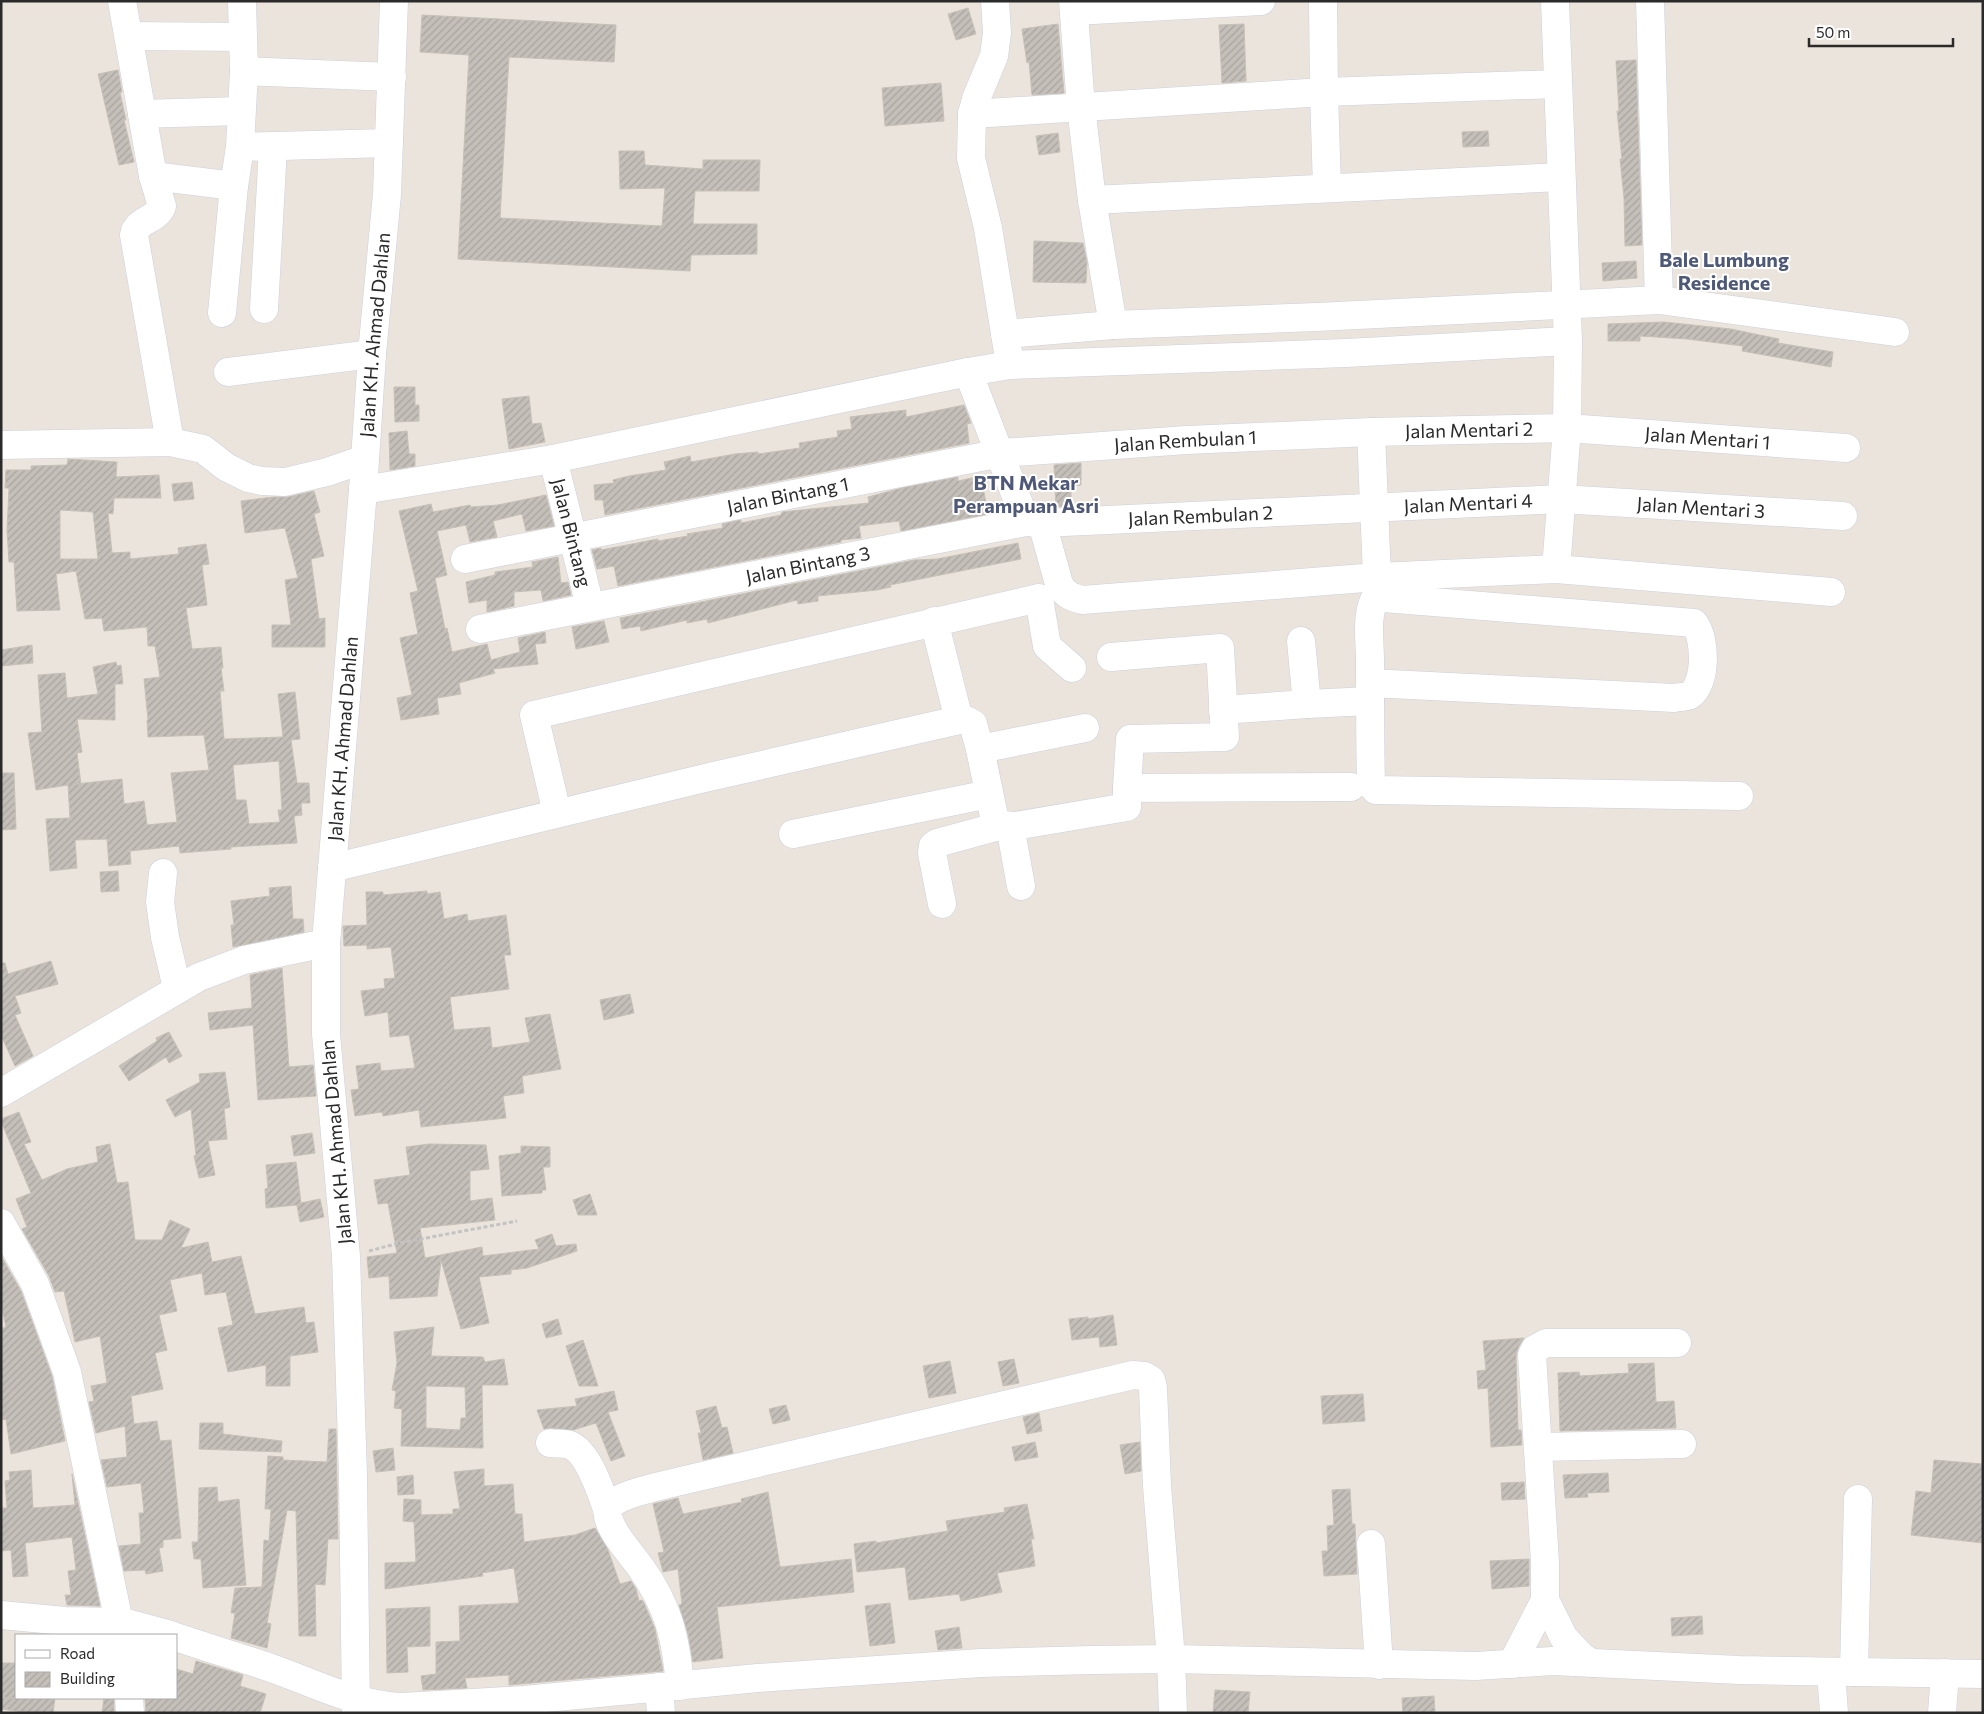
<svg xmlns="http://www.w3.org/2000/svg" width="1984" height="1714" viewBox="0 0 1984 1714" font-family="Commissioner,sans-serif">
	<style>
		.building { fill: url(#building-hatch); stroke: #c6c0b7; fill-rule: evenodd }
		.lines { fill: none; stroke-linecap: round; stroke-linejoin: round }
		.minor-casing { stroke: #ccd0db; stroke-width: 29 }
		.path { stroke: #c3c3c3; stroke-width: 3; stroke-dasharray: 4 2.5; stroke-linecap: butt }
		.minor { stroke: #fff; stroke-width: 28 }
		.labels { text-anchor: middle; stroke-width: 4; stroke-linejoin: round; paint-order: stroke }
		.street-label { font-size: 19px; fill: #2a2a2a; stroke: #fff }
		.neighbourhood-label { font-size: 20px; font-weight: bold; fill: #4e5877; stroke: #fff }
	</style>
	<defs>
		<pattern id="building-hatch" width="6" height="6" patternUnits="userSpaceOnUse" patternTransform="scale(1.25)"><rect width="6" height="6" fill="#c4bfb9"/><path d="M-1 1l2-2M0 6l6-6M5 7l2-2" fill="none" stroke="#a9a49f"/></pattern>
	</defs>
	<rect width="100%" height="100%" fill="#ebe4dd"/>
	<g class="building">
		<polygon points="968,8 976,34 956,40 948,14"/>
		<polygon points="422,15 616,25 614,62 509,57 500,218 662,226 665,188 620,189 619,151 644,151 645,165 703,169 703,160 760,160 759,191 695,191 693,224 757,224 757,254 691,255 690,271 458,259 469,55 420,52"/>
		<polygon points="1058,24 1064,93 1032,95 1029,62 1027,63 1022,29"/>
		<polygon points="1244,24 1246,81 1222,83 1219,25"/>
		<polygon points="1636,60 1642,245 1625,246 1624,198 1620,159 1622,159 1617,111 1619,111 1616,61"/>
		<polygon points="118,70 122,92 120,93 126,120 124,120 134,162 119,165 98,74"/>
		<polygon points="941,83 944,121 885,126 882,88"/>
		<polygon points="1488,131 1489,146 1463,147 1462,132"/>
		<polygon points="1058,133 1060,152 1039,155 1036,136"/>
		<polygon points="1034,241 1083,243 1087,262 1086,283 1033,282"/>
		<polygon points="1636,261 1637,278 1603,281 1602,263"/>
		<polygon points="1664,322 1731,329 1779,339 1778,343 1833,352 1831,367 1742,351 1743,346 1687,339 1640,336 1640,341 1608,341 1608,324"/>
		<polygon points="394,387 415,387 415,405 419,405 419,421 395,422"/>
		<polygon points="529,396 532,424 541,423 545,442 509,449 502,399"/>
		<polygon points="964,405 971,423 967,424 969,443 605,515 603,500 595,500 594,485 614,483 613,480 629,476 666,470 664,462 690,456 691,462 735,454 758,452 758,454 800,448 799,443 838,437 837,431 852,429 850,417 906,410 906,417"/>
		<polygon points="407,431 409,454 415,454 415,466 390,470 389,433"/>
		<path d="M68,459L117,462L116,477L159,475L161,498H114L113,514L108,513L112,553L130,552V559L179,554L178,548L206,544L209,564L202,565L207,605L186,608L192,649L221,647L223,668H221L224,691H220L224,739L283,737L278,694L295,692L300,739L291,740L297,783H309L310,803H301L302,815L294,816L297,843L231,847V849L180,853L179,846L130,851L131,864L109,866L107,839L75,840L77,868L50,871L46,819L70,818L68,785L36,790L28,733L42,732L38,675L65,673L67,698L98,694L93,667L116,662L117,666L121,665L123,684H115V720L77,719L82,752L77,753L81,784H76L122,779L124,804L144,801L147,825L177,822L171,773L209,770L204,735L148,737L147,720H148L144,679L160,677L155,646H148L147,627L104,631L102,618L85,619L76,571L56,574L60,610L17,611L14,562H9L7,530L9,488H5L6,470H31V466L67,465ZM60,510L93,512L98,559H60ZM279,761L282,810H278L280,822L249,824L246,800H236L233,765Z"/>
		<polygon points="1081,463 1081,485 1071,486 1071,506 1056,507 1054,465"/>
		<polygon points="981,476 988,514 901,531 899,521 859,526 861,538 841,540 841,542 618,586 614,566 597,569 592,550 601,548 601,550 658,539 658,541 688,536 687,534 723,528 722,524 741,520 741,523 781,515 782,512 869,503 868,497 902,488 958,477 958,481"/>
		<polygon points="192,482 194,499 174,501 172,484"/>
		<polygon points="314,491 320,512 314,514 324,556 311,559 319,619 325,618 325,647 272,647 272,625 291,625 285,580 298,578 285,528 245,533 241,501 273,497 288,497"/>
		<polygon points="546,495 554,526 526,531 522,514 493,521 497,537 470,542 466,525 437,531 447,575 435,578 445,629 447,628 452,652 487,644 491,660 520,652 518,638 545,632 546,643 535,644 538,664 493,669 495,673 459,683 461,694 437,698 439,714 401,720 397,698 412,695 400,638 418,634 410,593 418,591 399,511 431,504 433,512 470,505 471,507 498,505"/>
		<polygon points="1018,543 1021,559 890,585 891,587 877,590 818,596 818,601 798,604 797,600 708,623 707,619 687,623 687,620 641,631 640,626 622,629 620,618 914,560 937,559"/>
		<polygon points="558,557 561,583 568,582 571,595 543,601 541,590 514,592 514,606 487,612 487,600 469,603 466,582 495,575 495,572 533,567 532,562"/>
		<polygon points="604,621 609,642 576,649 572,627"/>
		<polygon points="32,645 33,663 1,666 1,650"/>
		<polygon points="1,773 14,773 16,829 1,830"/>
		<polygon points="118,871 119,891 101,892 100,872"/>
		<polygon points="291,886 293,919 303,919 304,932 233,947 231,925 234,925 231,901 270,896 269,888"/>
		<polygon points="427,891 427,894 440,892 444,919 467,914 468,921 506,915 511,955 504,955 509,989 450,997 454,1030 490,1027 492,1048 530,1042 525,1018 550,1014 561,1069 522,1076 524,1093 503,1096 506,1118 421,1127 419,1110 383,1116 382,1112 355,1116 351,1090 359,1089 356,1066 380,1063 381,1071 415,1068 409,1035 390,1037 388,1012 365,1016 361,991 385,988 384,979 395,978 391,947 367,949 367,945 344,946 343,926 367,925 366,892 383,892 383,895"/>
		<polygon points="51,961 58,984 15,996 21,1013 15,1015 33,1056 15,1066 1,1035 1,963 5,963 8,974"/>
		<polygon points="282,968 289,1067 313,1065 316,1096 258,1100 253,1025 210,1030 208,1013 252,1008 250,975"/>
		<polygon points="630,994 634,1013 604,1020 600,1000"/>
		<polygon points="169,1032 182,1056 169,1063 166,1057 129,1081 119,1066 157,1041 156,1038"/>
		<polygon points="225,1072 230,1107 224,1109 227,1139 208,1141 215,1175 199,1178 194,1156 196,1155 191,1109 175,1117 166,1100 200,1082 199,1074"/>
		<polygon points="19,1112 31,1142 24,1144 42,1180 67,1169 98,1162 96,1147 110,1144 117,1183 128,1182 135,1240 162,1240 170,1220 190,1229 181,1248 208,1242 212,1262 241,1256 255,1314 304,1307 306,1323 314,1322 318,1352 290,1356 290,1386 266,1386 266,1365 228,1372 218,1328 233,1325 226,1292 205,1295 202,1273 170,1280 177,1311 159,1315 167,1350 155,1353 163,1389 131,1396 134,1424 157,1421 160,1441 171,1440 181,1538 163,1540 163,1547 159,1548 163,1571 146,1574 145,1570 124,1571 119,1546 141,1544 139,1513 144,1513 141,1483 107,1487 101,1460 127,1457 125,1426 96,1433 89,1402 94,1401 91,1386 107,1383 100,1336 75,1342 64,1291 55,1292 49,1276 22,1229 27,1227 16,1199 31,1193 1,1121 1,1119"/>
		<polygon points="312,1133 315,1153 294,1156 291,1136"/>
		<polygon points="429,1144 486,1145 489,1169 470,1171 470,1201 492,1198 495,1220 420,1228 425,1258 482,1247 483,1256 539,1249 535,1240 552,1234 556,1246 576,1244 577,1251 527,1268 511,1270 511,1274 479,1277 489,1323 461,1329 441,1260 437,1296 390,1299 389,1276 369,1278 367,1257 397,1253 388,1203 378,1204 374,1180 410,1175 406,1147"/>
		<polygon points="521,1146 550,1147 550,1167 543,1167 546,1190 542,1190 542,1193 502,1196 499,1156 521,1153"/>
		<polygon points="296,1162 301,1203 320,1199 324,1217 300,1222 297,1205 266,1208 265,1189 268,1188 266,1165"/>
		<polygon points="590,1194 597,1215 578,1215 573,1200"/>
		<polygon points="1,1256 21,1291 52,1376 65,1441 11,1454 6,1419 1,1420 1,1329 6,1327 1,1303"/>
		<polygon points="1113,1315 1117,1345 1100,1347 1099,1337 1072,1340 1069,1319 1088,1317 1088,1319"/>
		<polygon points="558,1319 562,1334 546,1338 542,1324"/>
		<path d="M434,1327L431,1356L483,1357L485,1362L504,1359L508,1385H482L483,1448L401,1446L402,1409L394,1408L396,1391L392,1390L397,1363L394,1332ZM426,1386L465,1387L466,1418H461L460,1430L426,1428Z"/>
		<polygon points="1524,1338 1518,1348 1516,1356 1518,1430 1521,1430 1522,1445 1491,1447 1488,1388 1478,1389 1477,1371 1486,1370 1483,1341"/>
		<polygon points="583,1340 598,1386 579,1386 566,1346"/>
		<polygon points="1014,1359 1019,1383 1003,1386 998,1362"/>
		<polygon points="950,1361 956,1393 929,1398 923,1366"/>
		<polygon points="1654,1363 1656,1402 1674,1401 1676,1428 1560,1431 1558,1373 1579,1372 1580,1376 1629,1373 1628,1364"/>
		<polygon points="614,1391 618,1410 608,1412 625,1456 611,1461 596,1423 573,1430 552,1428 544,1429 537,1410 577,1406 575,1399"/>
		<polygon points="1363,1394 1365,1421 1323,1424 1321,1396"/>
		<polygon points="786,1405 790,1420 773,1424 769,1409"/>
		<polygon points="716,1406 722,1428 727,1427 733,1453 703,1460 698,1433 701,1433 696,1411"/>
		<polygon points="1039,1413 1042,1431 1027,1434 1023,1417"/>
		<polygon points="200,1423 223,1423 223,1434 282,1441 281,1452 199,1449"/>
		<polygon points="329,1429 336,1429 338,1539 328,1539 325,1585 315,1584 316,1636 299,1636 296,1511 287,1510 267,1623 271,1624 267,1648 231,1638 235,1613 231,1613 235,1588 262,1587 264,1540 269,1541 271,1509 265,1509 268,1456 283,1457 283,1460 327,1462"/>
		<polygon points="1035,1442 1038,1457 1015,1461 1012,1447"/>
		<polygon points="1140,1442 1141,1471 1125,1474 1120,1445"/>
		<polygon points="393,1448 395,1470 376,1472 373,1451"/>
		<polygon points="1934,1460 1983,1464 1983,1543 1911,1535 1916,1491 1931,1493"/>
		<polygon points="484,1469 484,1486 513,1484 515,1514 522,1514 524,1542 575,1535 595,1528 608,1550 620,1584 631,1581 636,1589 639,1601 642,1600 644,1603 655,1629 663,1671 509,1685 509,1675 465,1678 467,1688 423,1690 421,1676 436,1674 436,1642 460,1641 459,1606 519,1603 514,1568 482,1573 483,1576 385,1589 385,1563 416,1562 414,1522 403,1521 404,1499 421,1500 421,1515 453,1514 453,1509 460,1509 454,1472"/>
		<polygon points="31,1470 33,1508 75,1505 72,1474 100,1606 67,1605 65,1595 71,1595 68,1571 76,1570 72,1537 25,1543 28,1576 13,1577 11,1550 1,1551 1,1508 7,1508 5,1481 10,1480 9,1472"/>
		<polygon points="1608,1473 1609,1492 1587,1493 1588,1497 1565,1498 1563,1475"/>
		<polygon points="413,1475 414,1494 398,1495 397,1477"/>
		<polygon points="1524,1482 1525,1499 1502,1500 1501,1483"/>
		<polygon points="217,1487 218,1502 239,1499 246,1585 203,1588 201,1559 194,1559 192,1542 198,1542 199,1488"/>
		<polygon points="1350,1489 1352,1524 1355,1524 1357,1574 1324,1576 1322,1551 1328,1551 1327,1526 1334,1525 1332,1490"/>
		<polygon points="768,1492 780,1567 851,1559 854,1592 717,1607 723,1658 693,1662 688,1634 679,1605 682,1604 678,1569 663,1572 658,1553 664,1552 653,1504 678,1498 683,1514 742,1502 741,1499"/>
		<polygon points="1027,1504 1034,1539 1031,1539 1035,1566 997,1573 1002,1592 961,1601 959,1594 909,1600 905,1567 857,1572 854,1544 876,1541 876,1543 948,1531 946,1521 1005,1512 1004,1508"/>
		<polygon points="1529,1559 1529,1586 1492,1589 1490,1561"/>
		<polygon points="890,1603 895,1643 870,1646 865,1606"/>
		<polygon points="430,1607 430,1646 407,1647 408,1672 387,1673 386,1609"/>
		<polygon points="1702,1616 1703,1634 1672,1636 1671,1618"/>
		<polygon points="959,1627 962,1648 938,1650 935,1631"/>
		<polygon points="196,1661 243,1675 240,1686 266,1694 260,1713 146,1713 145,1698 176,1698 176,1669 193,1674"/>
		<polygon points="1,1663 16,1663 16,1698 55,1698 53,1713 32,1713 1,1709 1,1698 14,1698 1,1698"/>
		<polygon points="1215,1690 1250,1692 1248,1713 1213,1713"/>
		<polygon points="1434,1696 1435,1713 1403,1713 1402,1698"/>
		<polygon points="104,1698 114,1698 114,1713 102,1713"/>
	</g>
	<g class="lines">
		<g class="minor-casing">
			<g id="minor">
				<path d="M122,1L153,176L162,206C157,220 136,220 134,235L170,442"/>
				<polyline points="242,1 244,71 240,147 389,143"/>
				<polyline points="995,1 997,33 994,56 976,99 972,114 971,158 988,228 1008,352"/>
				<polyline points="1073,1 1081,107 1092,200 1113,325"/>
				<polyline points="1323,1 1324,92 1327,188"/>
				<polyline points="1555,1 1568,341 1567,428 1556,569"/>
				<polyline points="1650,1 1659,300"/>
				<polyline points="1074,11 1261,1"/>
				<polyline points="130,36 242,37"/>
				<polyline points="244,71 392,77"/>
				<polyline points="142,114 241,111"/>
				<polyline points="972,114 1324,92 1558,84"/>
				<polyline points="153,176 234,186"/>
				<polyline points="1092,200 1561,177"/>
				<polyline points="264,309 273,148"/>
				<polyline points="222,313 234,186 240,147"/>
				<polyline points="1005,334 1113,325 1317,317 1659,300 1895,332"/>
				<polyline points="228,372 372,354"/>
				<polyline points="968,372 1026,522"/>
				<polyline points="1,445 170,442 203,449 226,467 248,478 262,481 285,482 327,472 365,459"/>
				<path id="s1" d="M553,459L590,606"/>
				<polyline points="363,490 553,459 968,372 1010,365 1346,353 1568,341"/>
				<path d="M1042,523L1059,584C1064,594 1071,597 1082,600L1377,577L1371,432"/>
				<path id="s2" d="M465,559L1001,453L1187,440L1371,432L1567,428L1846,448"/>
				<polyline points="1377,577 1556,569 1831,592"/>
				<polyline points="934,621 959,720"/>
				<path id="s3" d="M480,629L1026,522L1042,523L1561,499L1843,516"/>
				<polyline points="1111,657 1220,648 1225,737 1130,739 1127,788"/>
				<path d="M1370,683L1674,698C1679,697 1686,697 1690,695C1707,684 1706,637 1694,623L1384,598L1374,600C1366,618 1370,642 1370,661C1370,703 1370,744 1371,785L1376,790L1739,796"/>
				<polyline points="1307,704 1370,701"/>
				<polyline points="1223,710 1307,704 1301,641"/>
				<polyline points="980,749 1085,728"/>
				<polyline points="557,813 534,715 1039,598 1047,646 1072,668"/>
				<polyline points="1010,826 1021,886"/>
				<polyline points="793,834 989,794"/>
				<path d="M332,868L705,778L959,720H966L973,724L980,749L994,816C998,826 1006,825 1015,826L1127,807V788L1351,787"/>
				<polyline points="163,873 160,902 165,937 177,988"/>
				<polyline points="942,904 932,853 933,846 937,843 1003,825"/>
				<polyline points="1,1093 199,977 244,960 326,943"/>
				<polyline points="1,1223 35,1284 67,1372 119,1622"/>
				<path d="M550,1443C556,1444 564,1443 570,1445C588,1452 601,1492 607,1509"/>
				<polyline points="1539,1447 1682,1444"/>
				<polyline points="1371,1544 1379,1665"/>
				<polyline points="1,1615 65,1621 123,1622 171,1635"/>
				<path d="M176,1637C208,1648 239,1657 271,1668C314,1683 355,1705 402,1707L524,1700L758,1678L981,1663L1092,1660L1171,1659L1476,1666L1553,1661L1739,1670L1983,1674"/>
				<polyline points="1592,1663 1582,1657 1564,1638 1545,1600 1545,1562 1532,1355 1535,1349 1546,1343 1677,1343"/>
				<polyline points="1512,1664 1545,1600"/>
				<polyline points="1831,1672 1834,1713"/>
				<polyline points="1854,1672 1858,1499"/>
				<path d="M680,1686C676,1639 669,1607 641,1568C633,1556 600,1521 609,1507C614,1496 656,1487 668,1484L1133,1375L1144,1376L1151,1380L1153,1388L1157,1486L1171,1659L1173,1713"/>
				<polyline points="659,1687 661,1713"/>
				<polyline points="129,1698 130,1713"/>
				<path id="s4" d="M356,1713L353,1476L346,1256L326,1034V943L363,490L372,354L387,194L394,1"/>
				<polyline points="1942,1713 1945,1673"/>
			</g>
		</g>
		<polyline class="path" points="369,1251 399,1243 517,1221"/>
		<use href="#minor" class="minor"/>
	</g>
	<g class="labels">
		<g class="street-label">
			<text dy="7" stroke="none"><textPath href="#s4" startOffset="1381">Jalan KH. Ahmad Dahlan</textPath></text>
			<text dy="7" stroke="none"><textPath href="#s2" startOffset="1015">Jalan Mentari 2</textPath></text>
			<text dy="7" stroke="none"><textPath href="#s2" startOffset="1254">Jalan Mentari 1</textPath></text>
			<text dy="7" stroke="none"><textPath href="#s2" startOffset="731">Jalan Rembulan 1</textPath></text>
			<text dy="7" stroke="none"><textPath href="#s2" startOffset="329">Jalan Bintang 1</textPath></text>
			<text dy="7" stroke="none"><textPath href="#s3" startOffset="999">Jalan Mentari 4</textPath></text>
			<text dy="7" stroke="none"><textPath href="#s3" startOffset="1232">Jalan Mentari 3</textPath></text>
			<text dy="7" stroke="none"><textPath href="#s3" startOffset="731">Jalan Rembulan 2</textPath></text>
			<text dy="7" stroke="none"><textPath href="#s1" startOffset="76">Jalan Bintang</textPath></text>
			<text dy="7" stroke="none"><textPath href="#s3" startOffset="334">Jalan Bintang 3</textPath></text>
			<text dy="7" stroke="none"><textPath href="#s4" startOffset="976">Jalan KH. Ahmad Dahlan</textPath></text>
			<text transform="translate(336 1142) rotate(-95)" y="7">Jalan KH. Ahmad Dahlan</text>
		</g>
		<g class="neighbourhood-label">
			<text x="1724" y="267">Bale Lumbung<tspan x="1724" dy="23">Residence</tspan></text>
			<text x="1026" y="490">BTN Mekar<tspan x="1026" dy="23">Perampuan Asri</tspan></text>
		</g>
	</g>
	<rect width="1984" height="1714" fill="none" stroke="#2a2a2a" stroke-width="5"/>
	<rect x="15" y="1634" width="162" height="65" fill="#ffffff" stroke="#aaaaaa"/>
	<rect x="25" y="1650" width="25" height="8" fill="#ffffff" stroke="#aaaaaa"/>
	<text x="60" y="1659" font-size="15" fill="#2a2a2a">Road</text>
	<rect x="25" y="1672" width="25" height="15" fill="url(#building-hatch)" stroke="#aaaaaa"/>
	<text x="60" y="1684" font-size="15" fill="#2a2a2a">Building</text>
	<path d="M1809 38v8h144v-8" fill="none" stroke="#2a2a2a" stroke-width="2.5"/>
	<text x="1816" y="38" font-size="15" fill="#2a2a2a" stroke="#ffffff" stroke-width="4" paint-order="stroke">50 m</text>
</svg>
